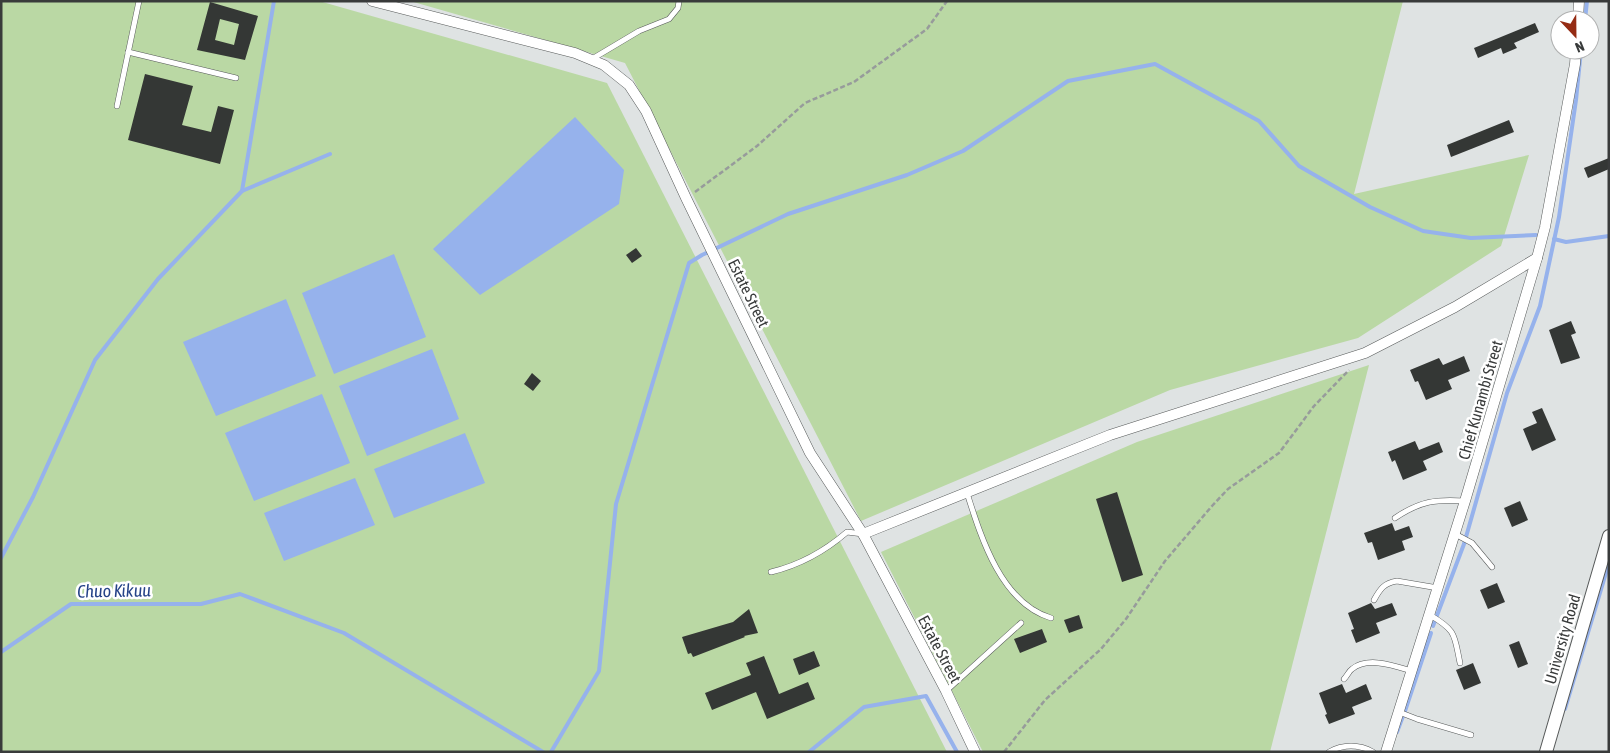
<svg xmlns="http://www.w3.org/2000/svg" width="1610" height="753" viewBox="0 0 1610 753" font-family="'Asap Condensed',sans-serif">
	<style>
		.green { fill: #bad8a4 }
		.water { fill: #96b2ec }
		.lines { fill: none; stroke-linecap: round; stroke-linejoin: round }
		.stream { stroke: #96b2ec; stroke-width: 4 }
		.building { fill: #343735; fill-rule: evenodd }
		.service-casing { stroke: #575a5a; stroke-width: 6 }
		.minor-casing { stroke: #575a5a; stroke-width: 11 }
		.tertiary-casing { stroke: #575a5a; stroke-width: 14 }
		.path { stroke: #979b9b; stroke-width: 2.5; stroke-dasharray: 5 2.5; stroke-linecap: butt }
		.service { stroke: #fff; stroke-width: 5 }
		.minor { stroke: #fff; stroke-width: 10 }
		.tertiary { stroke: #fff; stroke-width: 12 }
		.labels { text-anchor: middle; stroke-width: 5; stroke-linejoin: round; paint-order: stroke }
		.street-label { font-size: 16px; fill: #393b3b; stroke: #fff }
		.water-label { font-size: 18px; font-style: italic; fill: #264388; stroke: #fff }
	</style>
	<rect width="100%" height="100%" fill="#dfe3e3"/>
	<g class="green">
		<polygon points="1,1 319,1 607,83 947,752 1,752"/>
		<polygon points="410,1 1403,1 1354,194 1529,155 1501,246 1358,338 1170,390 861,521 625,63"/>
		<polygon points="1369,365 1270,752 983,752 881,552 1137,442"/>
	</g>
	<g class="water">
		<polygon points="575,117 624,170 619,204 480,295 433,249"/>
		<polygon points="394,254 426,337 334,374 302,293"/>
		<polygon points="286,299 316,376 216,416 183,342"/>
		<polygon points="432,349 459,419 367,456 339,386"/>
		<polygon points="322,394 350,463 254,501 225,433"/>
		<polygon points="465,433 485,483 394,518 374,469"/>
		<polygon points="355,478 375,525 284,561 264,513"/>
	</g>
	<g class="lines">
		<g class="stream">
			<polyline points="1585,20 1587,1"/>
			<polyline points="242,191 274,1"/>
			<polyline points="1554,239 1566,242 1609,236"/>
			<polyline points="1,558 33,497 95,360 158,279 242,191 330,154"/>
			<polyline points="1433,626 1464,544 1507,393 1540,306 1559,217 1576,100 1581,50"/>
			<polyline points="1,652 71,604 201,604 240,594 344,633 543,752"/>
			<polyline points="1565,709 1609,563"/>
			<polyline points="1405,711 1431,633"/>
			<polyline points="1397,732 1403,716"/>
			<polyline points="551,752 599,671 616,504 689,263 702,255 788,214 907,175 963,151 1068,81 1155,64 1259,121 1299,166 1370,207 1423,231 1471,238 1536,235"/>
			<polyline points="809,752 864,707 926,696 957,752"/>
		</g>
	</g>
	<g class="building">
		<path d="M210,2L258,16L245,60L197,50ZM220,19L239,24L234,45L215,40Z"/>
		<polygon points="1535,23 1539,32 1514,43 1517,48 1503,54 1501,48 1478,58 1474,48"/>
		<polygon points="145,74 193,86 182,125 211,132 218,106 234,110 220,164 128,140"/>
		<polygon points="1509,120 1514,132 1451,157 1447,145"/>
		<polygon points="1609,158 1609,169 1588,178 1584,168"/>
		<polygon points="636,248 642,256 632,263 626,255"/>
		<polygon points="1571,321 1576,333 1571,335 1580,358 1561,364 1549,330"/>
		<polygon points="1464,356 1470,371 1448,380 1452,389 1426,400 1418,381 1415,382 1410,370 1439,358 1443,365"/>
		<polygon points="532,373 541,381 533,391 524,384"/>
		<polygon points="1542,408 1556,440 1532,451 1523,429 1537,423 1532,412"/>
		<polygon points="1415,441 1419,450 1439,442 1443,452 1423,461 1427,470 1403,480 1395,460 1392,462 1388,452"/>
		<polygon points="1117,492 1143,575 1122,582 1096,499"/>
		<polygon points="1520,501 1528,520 1512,527 1504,508"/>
		<polygon points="1392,523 1395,531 1409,526 1413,537 1402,541 1405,550 1378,560 1372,542 1368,543 1364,533"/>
		<polygon points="1497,583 1505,602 1488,609 1480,590"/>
		<polygon points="1371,603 1375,609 1392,603 1397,615 1376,623 1380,633 1356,643 1351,630 1354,629 1348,613"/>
		<polygon points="749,609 758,633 744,636 745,637 693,657 691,653 688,654 682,637 733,622"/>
		<polygon points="1079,615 1083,628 1069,633 1064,620"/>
		<polygon points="1042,629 1047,642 1020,653 1014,639"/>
		<polygon points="1519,641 1528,664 1518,668 1509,645"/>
		<polygon points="814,651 820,666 799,675 793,659"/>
		<polygon points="764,656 779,694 808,682 815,699 767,719 756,692 712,710 705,693 751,675 746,663"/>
		<polygon points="1473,663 1481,683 1464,690 1456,670"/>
		<polygon points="1342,684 1346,693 1366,684 1372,699 1352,707 1355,714 1329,724 1325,715 1327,714 1319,693"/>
	</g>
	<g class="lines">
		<g class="service-casing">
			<g id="service">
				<polyline points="128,52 236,78"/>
				<polyline points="592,59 639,31 669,19 678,8 679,1"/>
				<polyline points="117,106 139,1"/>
				<path d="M967,493C981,537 1001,603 1051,618"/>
				<path d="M1395,518C1420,501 1436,499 1465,501"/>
				<polyline points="1455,534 1472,543 1492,567"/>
				<path d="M771,572C800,565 825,551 847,532L863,534"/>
				<path d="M1374,600C1380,589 1384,583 1397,581L1438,588"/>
				<path d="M1430,615C1457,631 1454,635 1460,663"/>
				<path d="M1344,679C1347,676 1349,671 1352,669C1368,656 1395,666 1412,671"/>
				<polyline points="946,691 1021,623"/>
				<polyline points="1399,712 1417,719 1471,735"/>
				<path d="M1329,752C1343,744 1359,744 1373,752"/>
			</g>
		</g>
		<g class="minor-casing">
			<g id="minor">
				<polyline points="372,1 575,53 604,65 629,85 646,111 686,198 810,453 863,534 946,691 975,752"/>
				<polyline points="1578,20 1579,1"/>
				<polyline points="863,534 1110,435 1365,353 1455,307 1537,258"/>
				<polyline points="1386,752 1465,501 1537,258 1545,227 1575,64 1576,50"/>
			</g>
		</g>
		<g class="tertiary-casing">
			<polyline id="tertiary" points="1546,752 1609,536"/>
		</g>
		<g class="path">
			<polyline points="695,192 757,146 805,103 854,82 927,29 947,1"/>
			<polyline points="1004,752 1045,700 1101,649 1126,619 1165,561 1212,506 1228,489 1279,453 1314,406 1349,370"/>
		</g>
		<use href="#service" class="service"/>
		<use href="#minor" class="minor"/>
		<use href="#tertiary" class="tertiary"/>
	</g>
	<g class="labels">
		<g class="street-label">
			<text transform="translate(749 293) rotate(64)" y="6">Estate Street</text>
			<text transform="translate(1480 400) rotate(-74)" y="6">Chief Kunambi Street</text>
			<text transform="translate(1562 639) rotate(-74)" y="6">University Road</text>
			<text transform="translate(940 649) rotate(62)" y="6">Estate Street</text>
		</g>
		<g class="water-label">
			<text transform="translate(114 591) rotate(-1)" y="6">Chuo Kikuu</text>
		</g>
	</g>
	<rect width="1610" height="753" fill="none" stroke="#393b3b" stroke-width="5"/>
	<g transform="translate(1575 35) rotate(158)"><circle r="24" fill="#ffffff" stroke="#b0b1b1"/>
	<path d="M0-4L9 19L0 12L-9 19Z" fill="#952c14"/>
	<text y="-8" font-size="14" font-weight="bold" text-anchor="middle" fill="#393b3b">N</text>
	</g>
</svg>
